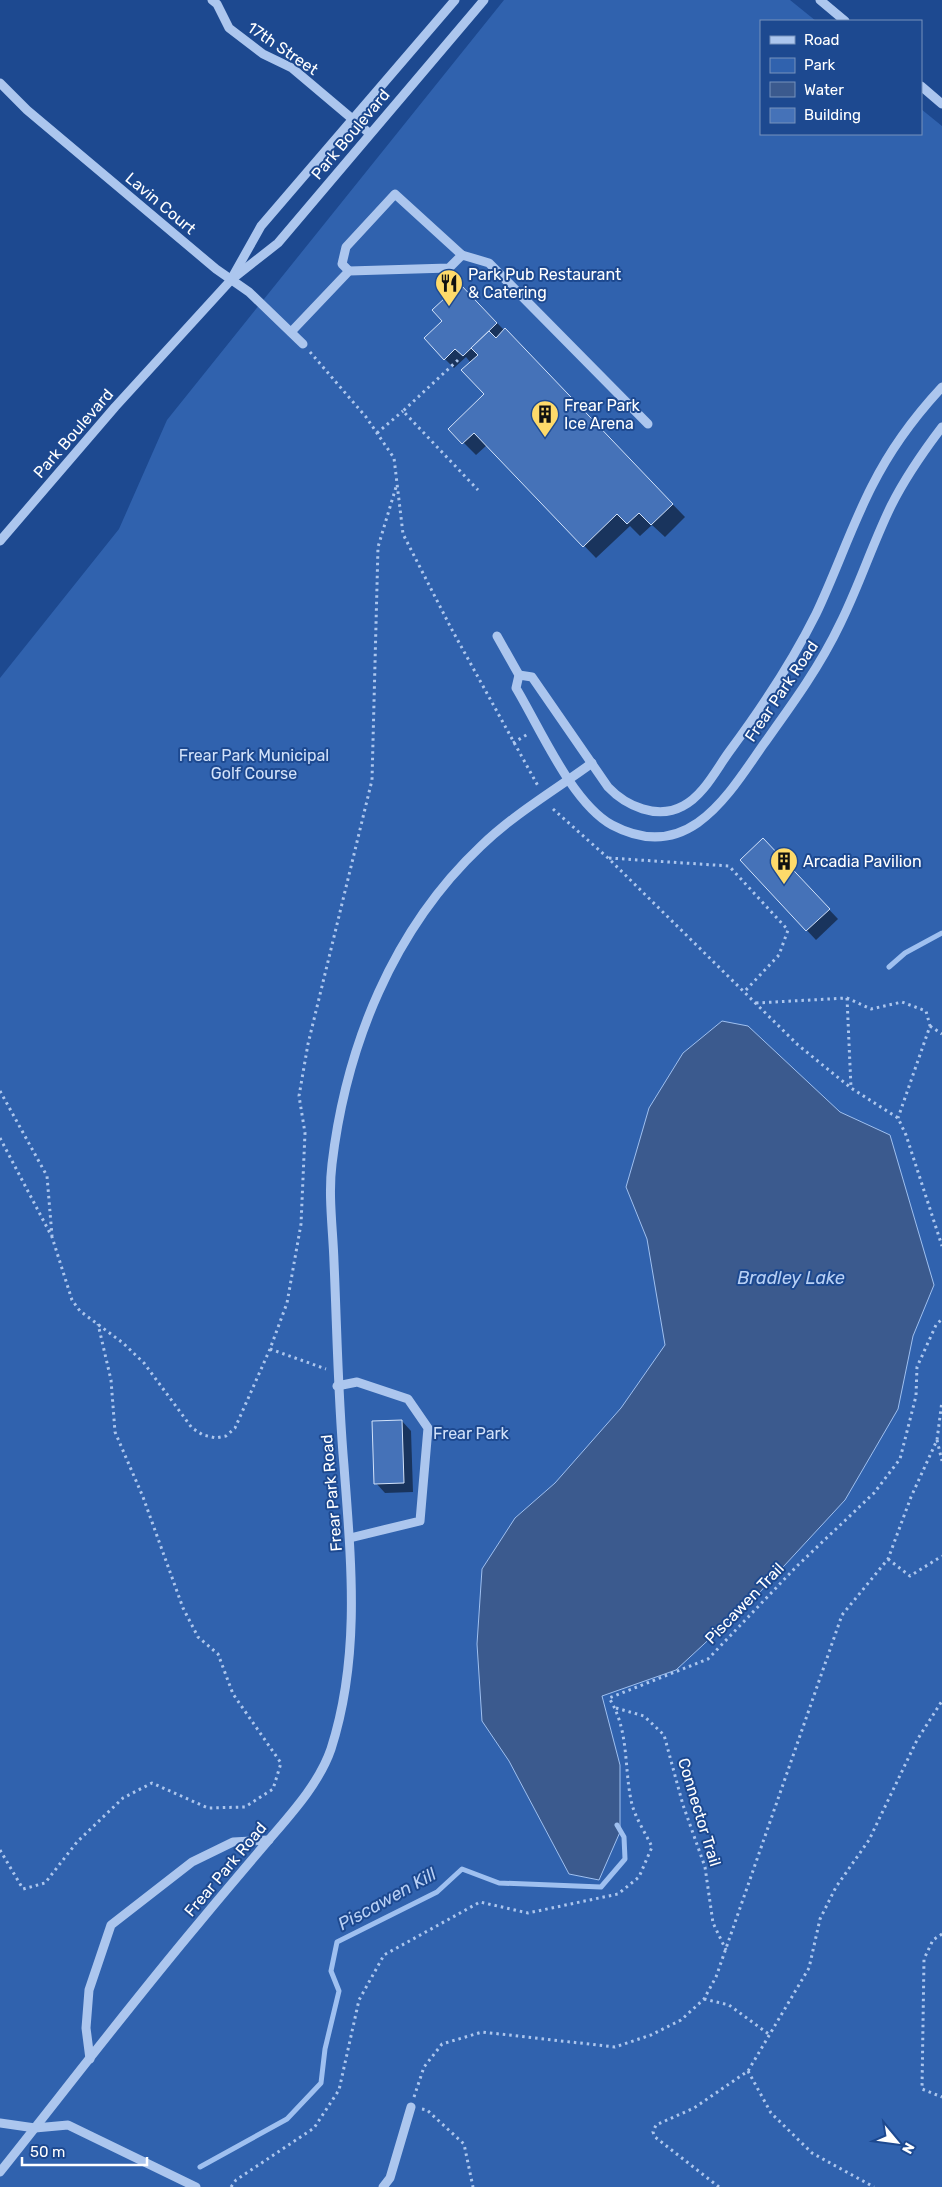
<svg xmlns="http://www.w3.org/2000/svg" width="942" height="2187" viewBox="0 0 942 2187" font-family="Rubik,sans-serif">
	<style>
		.green { fill: #3062ae }
		.water { fill: #3b5a8e; stroke: #9fc0f0 }
		.shadow { fill: #0007 }
		.lines { fill: none; stroke-linecap: round; stroke-linejoin: round }
		.stream { stroke: #9fc0f0; stroke-width: 5 }
		.building { fill: #4572b8; stroke: #d2e2fa }
		.path { stroke: #acc6ee; stroke-width: 3; stroke-dasharray: 2.5 4; stroke-linecap: butt }
		.minor { stroke: #acc6ee; stroke-width: 9 }
		.labels { text-anchor: middle; stroke-width: 4; stroke-linejoin: round; paint-order: stroke }
		.street-label { font-size: 16px; fill: #fff; stroke: #1d4990 }
		.poi-label { font-size: 16px; fill: #fff; stroke: #1d4990; text-anchor: start }
		.park-label { font-size: 16px; fill: #d2e2fa; stroke: #1d4990 }
		.water-label { font-size: 18px; font-style: italic; fill: #b8d0f5; stroke: #1d4990 }
	</style>
	<rect width="100%" height="100%" fill="#1d4990"/>
	<polygon class="green" points="504,0 790,0 816,21 761,21 761,134 921,134 921,109 942,126 942,2187 0,2187 0,678 119,529 167,420"/>
	<polygon class="water" points="722,1021 748,1026 840,1112 890,1135 934,1285 913,1336 898,1409 845,1500 759,1593 676,1670 602,1696 620,1765 620,1832 599,1880 569,1874 509,1761 482,1721 477,1644 482,1569 515,1518 555,1483 621,1408 665,1345 647,1239 626,1187 649,1108 683,1053"/>
	<g class="shadow">
		<polygon points="470,295 685,517 665,537 652,525 640,536 630,526 596,558 487,445 476,455 450,429 486,394 471,363 466,357 454,368 445,359"/>
		<polygon points="772,849 838,919 816,940 741,860"/>
		<polygon points="402,1421 411,1431 413,1492 385,1493 376,1483"/>
	</g>
	<g class="lines">
		<g class="stream">
			<polyline points="889,967 905,953 942,933"/>
			<polyline points="200,2167 287,2119 321,2083 325,2049 339,1991 331,1971 337,1942 437,1892 462,1869 499,1883 601,1887 625,1859 624,1837 617,1825"/>
		</g>
	</g>
	<g class="building">
		<polygon points="460,284 497,323 463,356 455,349 444,360 424,338 442,321 432,310"/>
		<polygon points="505,328 673,504 651,525 639,513 627,524 617,514 583,547 474,433 462,444 448,429 484,394 461,370 478,355 471,348 489,331 496,338"/>
		<polygon points="763,838 830,909 806,931 740,860"/>
		<polygon points="402,1420 404,1483 374,1484 372,1421"/>
	</g>
	<g class="lines">
		<g class="path">
			<polyline points="310,352 366,417 394,458 403,534 451,628 538,786"/>
			<polyline points="458,360 403,411 478,490"/>
			<polyline points="377,433 403,411"/>
			<polyline points="513,743 528,734"/>
			<polyline points="553,809 608,858 798,1045 851,1088 898,1118 906,1135 942,1246"/>
			<polyline points="609,858 729,866 788,930 779,955 744,992"/>
			<polyline points="847,998 851,1088"/>
			<polyline points="756,1003 847,998 871,1009 902,1002 926,1011 930,1026 898,1118"/>
			<polyline points="930,1026 942,1034"/>
			<polyline points="0,1091 47,1176 52,1236"/>
			<polyline points="0,1138 52,1237 72,1300 80,1311 123,1343 144,1363 192,1428 203,1435 216,1438 226,1436 235,1428 270,1349 287,1303 301,1224 305,1133 299,1096 308,1044 372,780 378,547 396,487"/>
			<polyline points="270,1349 326,1369"/>
			<polyline points="937,1440 942,1461"/>
			<polyline points="888,1559 910,1576 942,1556"/>
			<polyline points="616,1708 644,1716 664,1735 683,1805 705,1867 713,1923 726,1950"/>
			<polyline points="0,1850 23,1889 45,1883 77,1842 123,1798 152,1783 208,1808 245,1807 273,1789 281,1763 233,1694 218,1654 198,1637 183,1608 143,1497 115,1432 111,1380 98,1324"/>
			<polyline points="942,1934 933,1940 924,1959 922,2089 942,2097"/>
			<polyline points="704,1999 729,2005 770,2035"/>
			<polyline points="748,2071 771,2113 812,2153 874,2187"/>
			<polyline points="414,2097 424,2067 442,2044 482,2032 615,2047 651,2035 681,2020 704,1999 716,1977 842,1615 888,1559 911,1497 937,1440 942,1401"/>
			<polyline points="422,2109 427,2110 464,2144 473,2187"/>
			<path d="M231,2187L236,2180L314,2128L339,2090L359,2000L384,1955L480,1902L528,1913L618,1894L639,1877L652,1847C645,1832 634,1816 631,1800C624,1766 629,1729 609,1698L708,1659L797,1566L874,1493L900,1459L916,1396L917,1367L936,1325L942,1319"/>
			<polyline points="719,2187 655,2137 653,2132 656,2125 694,2108 748,2071 809,1968 820,1919 836,1887 869,1840 917,1740 942,1701"/>
		</g>
		<g class="minor">
			<polyline points="212,0 217,4 229,28 263,54 292,68 369,133"/>
			<polyline points="820,0 845,21"/>
			<polyline points="0,83 27,110 216,269 249,292 303,344"/>
			<polyline points="921,86 942,104"/>
			<polyline points="349,271 342,264 346,247 395,194 462,255"/>
			<polyline points="233,276 261,226 455,0"/>
			<polyline points="291,332 349,271 449,268 462,255 489,263 648,424"/>
			<polyline points="0,541 115,407 231,280 278,243 484,0"/>
			<path d="M497,636L519,675L516,688C540,728 572,803 612,825C687,865 727,797 763,745C791,706 819,668 840,624C859,586 872,545 891,506C905,478 923,452 942,427"/>
			<path d="M519,675L532,677L608,787C626,806 657,820 683,806C703,796 716,770 729,752C761,709 792,662 816,614C836,572 851,527 872,486C890,450 915,416 942,387"/>
			<polyline points="337,1386 357,1382 408,1399 428,1428 420,1521 350,1538"/>
			<polyline points="90,2059 86,2028 89,1990 111,1925 192,1862 233,1842 269,1840"/>
			<polyline points="0,2123 35,2128 68,2125 196,2187"/>
			<path d="M0,2172C66,2089 130,2005 198,1924C221,1896 244,1869 267,1842C290,1815 319,1784 331,1749C361,1656 351,1561 344,1466C338,1398 337,1330 334,1262C333,1230 328,1196 332,1164C346,1046 393,929 481,846C514,814 555,790 592,763"/>
			<polyline points="383,2187 390,2178 411,2107"/>
		</g>
	</g>
	<defs>
		<g id="restaurant-pin" transform="scale(1.4375)"><path d="M0 17L-7.5 6A9.5 9.5 0 1 1 7.5 6Z" fill="#feda6a" stroke="#1d4990"/><path d="M-5-6h1v4h1v-4h1v4h1v-4h1v5L-1.5 .5V6h-2V.5L-5-1ZM5-6V6H3V1.5H1.5Q1.5-4 5-6Z" fill="#111"/></g>
		<g id="building-pin" transform="scale(1.4375)"><path d="M0 17L-7.5 6A9.5 9.5 0 1 1 7.5 6Z" fill="#feda6a" stroke="#1d4990"/><path d="M-4-6H4V6H1V3H-1V6H-4ZM-2.5-4.3h1.7v1.8h-1.7ZM.8-4.3h1.7v1.8H.8ZM-2.5-1h1.7V.8h-1.7ZM.8-1h1.7V.8H.8Z" fill="#111"/></g>
	</defs>
	<g fill-rule="evenodd">
		<use href="#restaurant-pin" x="449" y="283"/>
		<use href="#building-pin" x="545" y="414"/>
		<use href="#building-pin" x="784" y="861"/>
	</g>
	<g class="labels">
		<g class="street-label">
			<text transform="translate(283 48) rotate(34)" y="6">17th Street</text>
			<text transform="translate(350 134) rotate(-50)" y="6">Park Boulevard</text>
			<text transform="translate(161 203) rotate(40)" y="6">Lavin Court</text>
			<text transform="translate(73 433) rotate(-49)" y="6">Park Boulevard</text>
			<text transform="translate(781 691) rotate(-56)" y="6">Frear Park Road</text>
			<text transform="translate(331 1493) rotate(-95)" y="6">Frear Park Road</text>
			<text transform="translate(744 1603) rotate(-46)" y="6">Piscawen Trail</text>
			<text transform="translate(700 1812) rotate(73)" y="6">Connector Trail</text>
			<text transform="translate(225 1869) rotate(-50)" y="6">Frear Park Road</text>
		</g>
		<g class="poi-label">
			<text x="468" y="280">Park Pub Restaurant<tspan x="468" dy="18">&amp; Catering</tspan></text>
			<text x="564" y="411">Frear Park<tspan x="564" dy="18">Ice Arena</tspan></text>
			<text x="803" y="867">Arcadia Pavilion</text>
		</g>
		<g class="park-label">
			<text x="254" y="761">Frear Park Municipal<tspan x="254" dy="18">Golf Course</tspan></text>
			<text x="471" y="1439">Frear Park</text>
		</g>
		<g class="water-label">
			<text x="791" y="1284">Bradley Lake</text>
			<text transform="translate(387 1899) rotate(-29)" y="6">Piscawen Kill</text>
		</g>
	</g>
	<rect x="760" y="20" width="162" height="115" fill="#1d4990" stroke="#7792bc"/>
	<rect x="770" y="36" width="25" height="8" fill="#acc6ee" stroke="#7792bc"/>
	<text x="804" y="45" font-size="15" fill="#ffffff">Road</text>
	<rect x="770" y="58" width="25" height="15" fill="#3062ae" stroke="#7792bc"/>
	<text x="804" y="70" font-size="15" fill="#ffffff">Park</text>
	<rect x="770" y="82" width="25" height="15" fill="#3b5a8e" stroke="#7792bc"/>
	<text x="804" y="95" font-size="15" fill="#ffffff">Water</text>
	<rect x="770" y="108" width="25" height="15" fill="#4572b8" stroke="#7792bc"/>
	<text x="804" y="120" font-size="15" fill="#ffffff">Building</text>
	<g transform="translate(897 2142) rotate(119)" stroke="#1d4990" stroke-width="4" paint-order="stroke">
	<path d="M0-4L9 19L0 12L-9 19Z" fill="#ffffff"/>
	<text y="-8" font-size="14" font-weight="bold" text-anchor="middle" fill="#ffffff">N</text>
	</g>
	<path d="M22 2157v8h125v-8" fill="none" stroke="#ffffff" stroke-width="2.5"/>
	<text x="30" y="2157" font-size="15" fill="#ffffff" stroke="#1d4990" stroke-width="4" paint-order="stroke">50 m</text>
</svg>
